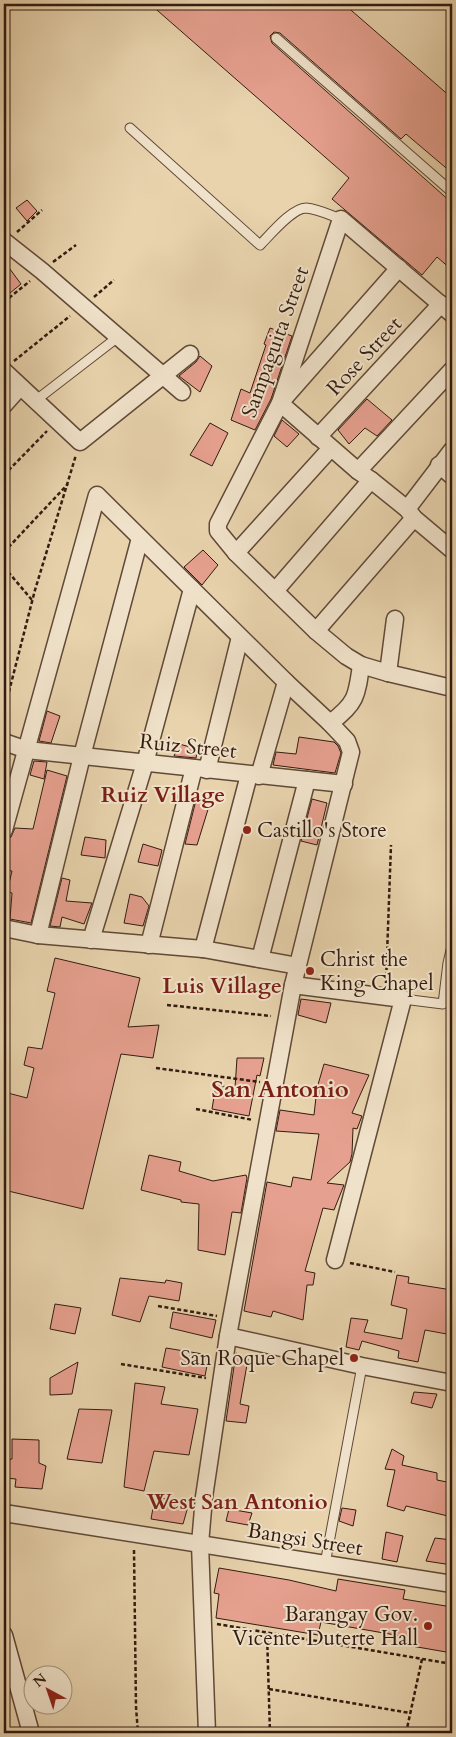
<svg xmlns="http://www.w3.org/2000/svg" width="456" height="1737" viewBox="0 0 456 1737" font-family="Cardo,serif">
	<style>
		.building { fill: #e6a08f; stroke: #321b10 }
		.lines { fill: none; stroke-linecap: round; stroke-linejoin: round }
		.lane-casing { stroke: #604937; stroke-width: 11 }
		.street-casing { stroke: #604937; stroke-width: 19 }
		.path { stroke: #321b10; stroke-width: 2.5; stroke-dasharray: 4 2.5; stroke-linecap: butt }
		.lane { stroke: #f0e2ca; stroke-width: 9 }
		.street { stroke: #f0e2ca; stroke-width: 16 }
		.poi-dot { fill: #8f2418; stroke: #f0e2ca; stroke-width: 2 }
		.labels { text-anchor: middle; stroke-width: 4; stroke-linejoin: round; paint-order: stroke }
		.street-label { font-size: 21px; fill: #321b10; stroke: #f0e2ca }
		.poi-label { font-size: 21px; fill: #321b10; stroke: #f0e2ca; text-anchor: start }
		.neighbourhood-label { font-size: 22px; font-weight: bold; fill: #7a1f14; stroke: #f0e2ca }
		.quarter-label { font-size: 24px; font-weight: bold; fill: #7a1f14; stroke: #f0e2ca }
	</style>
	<rect width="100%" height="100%" fill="#e8d3ad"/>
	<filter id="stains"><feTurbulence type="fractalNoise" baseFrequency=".004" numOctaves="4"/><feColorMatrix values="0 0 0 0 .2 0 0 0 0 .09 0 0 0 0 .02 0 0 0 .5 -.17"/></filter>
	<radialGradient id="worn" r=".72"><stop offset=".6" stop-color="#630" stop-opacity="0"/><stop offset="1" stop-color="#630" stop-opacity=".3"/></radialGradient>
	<g class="building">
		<polygon points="150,4 344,4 452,98 452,173 406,134 401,139 280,33 274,32 270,36 272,43 452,203 452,270 437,257 422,275 332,199 349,178"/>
		<polygon points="27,200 37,211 27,221 16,208"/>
		<polygon points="4,261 21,284 4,298"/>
		<polygon points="270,328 292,336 271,399 255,430 231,420 241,389 250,393 266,345 264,344"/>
		<polygon points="200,356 212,366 200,392 179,376 196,362"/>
		<polygon points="367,399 392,420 377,436 365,428 349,444 338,430"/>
		<polygon points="282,420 299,434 287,447 274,436"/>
		<polygon points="210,423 228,433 212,466 190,455"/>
		<polygon points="203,550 218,565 202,585 184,567"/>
		<polygon points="47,711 60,716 51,743 39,741"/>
		<polygon points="299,737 334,742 338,746 341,753 335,773 273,765 276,752 296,754"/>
		<polygon points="179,744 198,749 196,758 174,756"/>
		<polygon points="34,761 47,762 44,779 30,775"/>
		<polygon points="47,770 67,776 31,923 10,919 12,893 7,892 12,871 4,870 4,858 7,840 11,837 15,828 33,829"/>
		<polygon points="312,799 327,803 317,845 301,841"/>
		<polygon points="196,800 210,803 197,845 185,844"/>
		<polygon points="85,837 106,840 105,858 81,855"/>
		<polygon points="143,844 162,850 158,866 138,862"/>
		<polygon points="62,878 70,880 66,901 92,903 84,924 62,917 60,927 50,926"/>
		<polygon points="130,894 142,897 149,906 143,926 124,923"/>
		<polygon points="55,958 140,978 128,1027 159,1025 153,1058 121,1054 83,1209 4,1190 4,1092 27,1098 34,1068 24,1065 28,1047 42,1049 55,993 47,991"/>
		<polygon points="301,999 331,1003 326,1023 298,1015"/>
		<polygon points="237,1058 264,1058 260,1076 257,1075 249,1116 212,1109 216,1085 235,1088"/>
		<polygon points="324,1064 369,1075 352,1113 362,1116 357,1129 353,1128 352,1154 350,1162 327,1183 344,1185 334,1210 323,1208 305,1271 315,1273 313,1285 307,1285 303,1320 273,1311 271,1317 244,1311 267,1182 291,1187 293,1177 311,1180 319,1134 276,1131 280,1110 314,1115 317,1088"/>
		<polygon points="149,1155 181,1162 179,1171 213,1181 246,1175 247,1178 241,1213 232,1212 225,1255 198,1250 199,1204 181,1202 181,1200 141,1190"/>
		<polygon points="397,1275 409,1277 408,1283 452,1290 452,1335 425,1330 418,1362 398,1358 399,1351 362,1341 359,1350 346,1347 351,1318 368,1320 364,1332 402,1339 407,1309 391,1305"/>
		<polygon points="120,1278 165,1283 166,1280 182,1283 179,1301 149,1296 140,1322 112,1315"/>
		<polygon points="55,1304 81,1308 75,1334 50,1329"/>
		<polygon points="173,1312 216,1320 212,1338 170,1328"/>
		<polygon points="166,1348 209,1355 205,1376 162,1367"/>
		<polygon points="236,1353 248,1359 240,1404 249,1406 246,1423 226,1421"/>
		<polygon points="78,1362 72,1394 50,1395 50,1378"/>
		<polygon points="135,1383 165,1387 161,1404 198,1409 189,1455 154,1451 144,1491 124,1487"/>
		<polygon points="414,1392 437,1394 432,1408 411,1403"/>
		<polygon points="79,1409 112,1410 102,1463 67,1459"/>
		<polygon points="12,1439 39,1440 39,1463 46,1466 42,1489 15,1487 16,1479 4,1478 4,1460 12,1459"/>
		<polygon points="392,1449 404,1456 402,1465 437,1473 437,1480 452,1483 452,1517 406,1506 404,1511 387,1506 395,1470 385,1469"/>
		<polygon points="155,1497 189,1503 183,1524 151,1519"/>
		<polygon points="342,1508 356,1510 353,1526 339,1521"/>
		<polygon points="229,1509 252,1513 248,1525 226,1521"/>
		<polygon points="386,1532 403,1536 397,1562 382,1559"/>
		<polygon points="435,1538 452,1540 452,1565 426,1561"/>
		<polygon points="219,1568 289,1580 336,1591 338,1579 405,1590 403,1599 452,1607 452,1653 400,1644 401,1636 321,1622 318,1635 216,1618 219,1594 214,1593"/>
	</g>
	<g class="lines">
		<g class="lane-casing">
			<g id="lane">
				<polyline points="276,38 452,192"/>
				<path d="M130,128L260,245C270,235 292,208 306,208C318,209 330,215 341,219"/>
				<polyline points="35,401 118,337"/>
				<polyline points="403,999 443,1004 448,963 452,946"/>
				<polyline points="325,1564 362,1366"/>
			</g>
		</g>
		<g class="street-casing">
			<g id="street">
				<polyline points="4,241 42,271 182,392"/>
				<polyline points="399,268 280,403 358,471 371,480 407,509 414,518 452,550"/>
				<polyline points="452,314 341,219 280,403 218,524 218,531 236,553 316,631 346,656 361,665 388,673 452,688"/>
				<polyline points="4,371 80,442 190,354"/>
				<polyline points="4,405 20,387"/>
				<polyline points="318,437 441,304"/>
				<polyline points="439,465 452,476"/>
				<polyline points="358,471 452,370"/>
				<polyline points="407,509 452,450"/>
				<polyline points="236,553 331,448"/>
				<polyline points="275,591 371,480"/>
				<polyline points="316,631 414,518"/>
				<polyline points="388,673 395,619"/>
				<path d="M330,723C356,704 357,696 361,665"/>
				<polyline points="4,742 27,750 344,784"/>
				<polyline points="207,770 240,637"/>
				<polyline points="259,776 286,682"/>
				<polyline points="4,830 97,495 286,682 330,723 347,741 351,752 293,985 228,1336 204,1497 200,1544 207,1733"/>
				<polyline points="4,928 38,935 203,949 298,966"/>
				<polyline points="38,935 82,756 140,538"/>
				<polyline points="91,940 145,763 192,589"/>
				<polyline points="149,945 194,768"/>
				<polyline points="203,949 249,775"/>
				<polyline points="260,959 307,780"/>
				<polyline points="293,985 403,999 335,1260"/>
				<polyline points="228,1336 362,1366 452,1383"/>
				<polyline points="4,1513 452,1584"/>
				<polyline points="4,1635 31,1733"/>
			</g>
		</g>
		<g class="path">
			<polyline points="17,232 42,210"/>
			<polyline points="53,262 76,245"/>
			<polyline points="94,297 114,280"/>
			<polyline points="4,302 30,281"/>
			<polyline points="14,361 70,316"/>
			<polyline points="4,475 47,431"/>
			<polyline points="4,552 68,484"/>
			<polyline points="4,567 32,600"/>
			<polyline points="4,711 35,590 76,455"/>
			<polyline points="386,983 391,845"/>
			<polyline points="167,1005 271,1016"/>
			<polyline points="156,1068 260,1082"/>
			<polyline points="196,1109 253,1120"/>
			<polyline points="350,1263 395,1272"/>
			<polyline points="158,1306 217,1316"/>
			<polyline points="121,1364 206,1378"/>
			<polyline points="134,1550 136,1707 138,1733"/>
			<polyline points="217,1624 452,1664"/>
			<polyline points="267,1633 270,1733"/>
			<polyline points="269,1689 410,1713"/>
			<polyline points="406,1733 422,1659"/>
		</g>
		<use href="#lane" class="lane"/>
		<use href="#street" class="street"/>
	</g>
	<g class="poi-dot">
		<circle cx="247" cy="830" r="5"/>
		<circle cx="310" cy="971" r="5"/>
		<circle cx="354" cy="1358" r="5"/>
		<circle cx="428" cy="1626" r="5"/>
	</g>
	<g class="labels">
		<g class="street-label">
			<text transform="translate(275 342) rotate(-70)" y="7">Sampaguita Street</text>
			<text transform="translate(364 356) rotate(-47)" y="7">Rose Street</text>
			<text transform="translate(188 746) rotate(6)" y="7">Ruiz Street</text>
			<text transform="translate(305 1539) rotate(9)" y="7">Bangsi Street</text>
		</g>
		<g class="poi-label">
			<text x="257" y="837">Castillo's Store</text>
			<text x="320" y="966">Christ the<tspan x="320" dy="24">King Chapel</tspan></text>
			<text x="344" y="1365" text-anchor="end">San Roque Chapel</text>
			<text x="418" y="1621" text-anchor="end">Barangay Gov.<tspan x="418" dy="24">Vicente Duterte Hall</tspan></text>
		</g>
		<g class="neighbourhood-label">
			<text x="163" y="802">Ruiz Village</text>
			<text x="222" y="993">Luis Village</text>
			<text x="237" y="1509">West San Antonio</text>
		</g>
		<g class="quarter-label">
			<text x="280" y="1097">San Antonio</text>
		</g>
	</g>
	<rect width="456" height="1737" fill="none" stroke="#e8d3ad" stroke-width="20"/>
	<rect x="5" y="5" width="446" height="1727" fill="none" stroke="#321b10" stroke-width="2.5"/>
	<rect x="10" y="10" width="436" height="1717" fill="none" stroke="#321b10"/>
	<g transform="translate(48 1690) rotate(320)"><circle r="24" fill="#f0e2ca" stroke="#a49280"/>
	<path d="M0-4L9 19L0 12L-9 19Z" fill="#8f2418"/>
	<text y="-8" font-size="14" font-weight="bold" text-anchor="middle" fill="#321b10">N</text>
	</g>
	<rect width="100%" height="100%" filter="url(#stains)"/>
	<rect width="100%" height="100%" fill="url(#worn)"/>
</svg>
